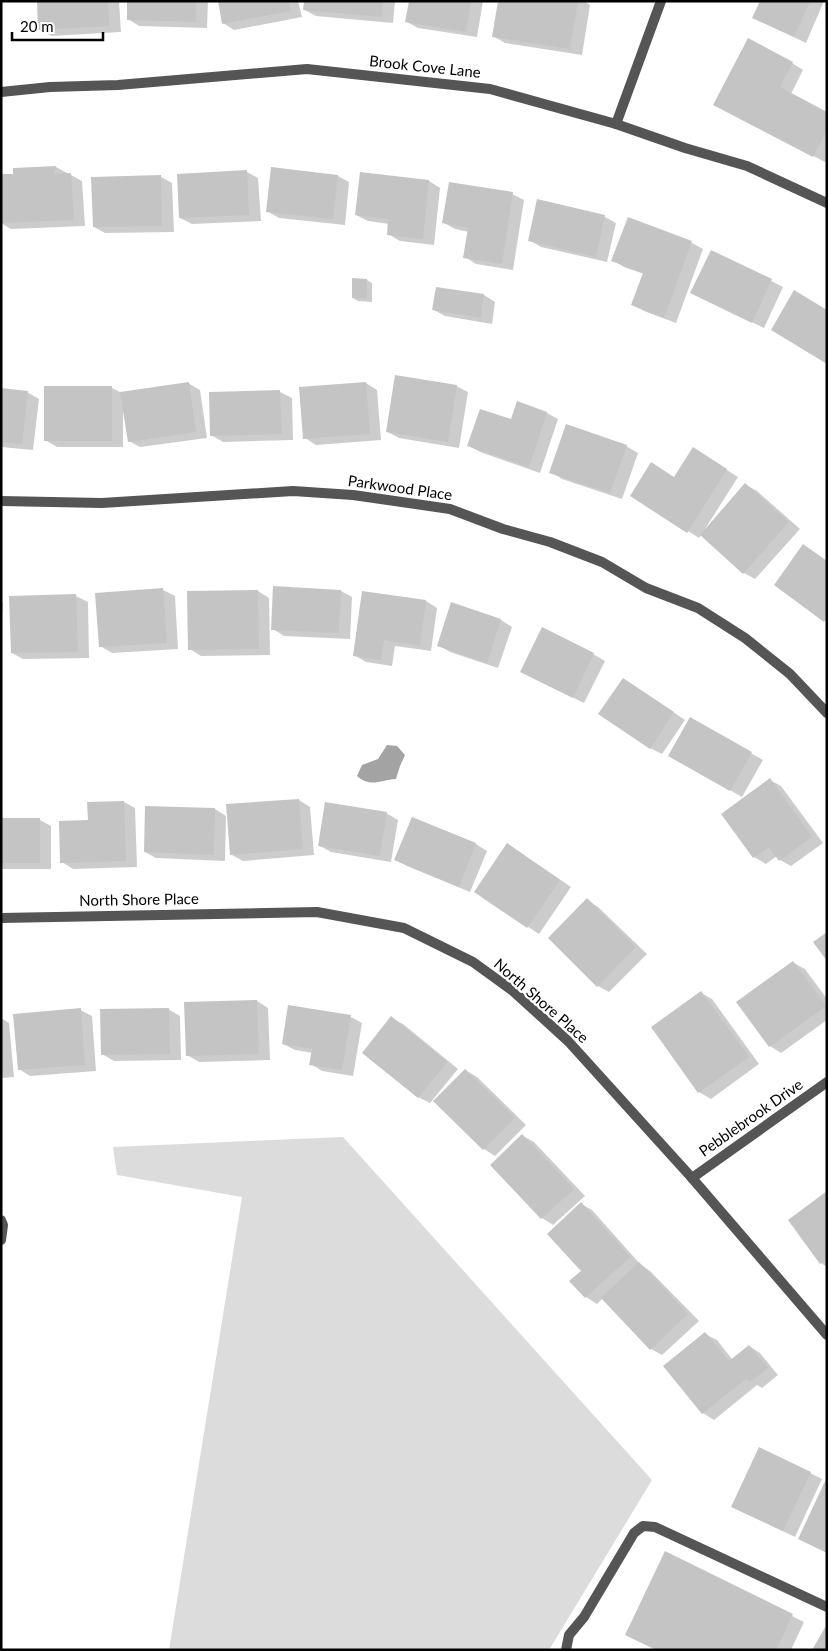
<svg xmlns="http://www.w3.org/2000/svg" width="828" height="1651" viewBox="0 0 828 1651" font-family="Lato,sans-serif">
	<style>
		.green { fill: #dcdcdc }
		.water { fill: #a3a3a3 }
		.shadow { fill: #0003 }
		.building { fill: #c4c4c4 }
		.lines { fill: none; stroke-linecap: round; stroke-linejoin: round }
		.lane { stroke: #555; stroke-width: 10 }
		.street { stroke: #555; stroke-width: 10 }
		.labels { text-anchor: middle; stroke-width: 4.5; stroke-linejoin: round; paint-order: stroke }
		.street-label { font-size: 15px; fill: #000; stroke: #fff }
	</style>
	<rect width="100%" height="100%" fill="#fff"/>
	<polygon class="green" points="343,1137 652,1480 549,1650 169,1650 242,1197 117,1175 113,1147"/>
	<path class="water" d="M387,745L397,746L405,755L400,766L396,779C380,780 371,788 357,776L362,765L378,759Z"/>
	<g class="shadow">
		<polygon points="38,1 119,1 121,32 51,36 40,29"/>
		<polygon points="128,1 208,1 207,28 139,26 128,19"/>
		<polygon points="219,1 298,1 302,17 234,30 223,23"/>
		<polygon points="305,1 395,1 393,23 316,16 305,10"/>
		<polygon points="410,1 483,1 477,37 418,28 407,22"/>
		<polygon points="499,1 584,1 590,5 582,55 505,43 493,36"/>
		<polygon points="761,1 824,1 806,43 754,18"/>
		<polygon points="792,63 803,70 791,94 827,113 827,159 825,162 726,111"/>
		<polygon points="56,167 82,181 85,226 11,229 1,223 1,175 15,175 14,169"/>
		<polygon points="247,172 258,178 261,221 192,224 180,218"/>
		<polygon points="361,174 429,181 440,188 434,245 400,241 388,234 389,224 368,221 356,215"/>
		<polygon points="338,176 349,182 345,225 279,218 267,211"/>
		<polygon points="161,177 172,183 174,232 105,233 94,227"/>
		<polygon points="512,194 524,200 513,270 476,264 465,257 469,232 455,229 444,223"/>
		<polygon points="538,201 605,217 616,223 607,262 541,247 529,240"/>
		<polygon points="629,219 692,243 703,249 676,323 644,311 633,305 644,274 624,267 613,260"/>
		<polygon points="712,251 783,287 764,328 692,293"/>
		<polygon points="367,280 372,283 372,302 358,301 353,298"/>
		<polygon points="437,288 484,295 495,302 492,324 445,316 434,310"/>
		<polygon points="188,383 200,390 207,438 140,447 129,441 125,413 123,413 123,447 57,447 45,440 112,388 122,393"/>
		<polygon points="366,383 377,390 381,440 316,445 305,438"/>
		<polygon points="456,386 468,392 459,448 399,438 388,432"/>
		<polygon points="1,389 27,392 39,399 33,450 1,447"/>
		<polygon points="280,392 292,398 293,440 223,442 211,435 210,393"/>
		<polygon points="518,403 547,413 558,419 540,473 480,452 469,446 512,421"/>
		<polygon points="626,446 638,453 622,499 562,479 551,472"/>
		<polygon points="705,456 738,477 705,529 706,530 746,485 757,491 800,529 755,579 744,573 701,535 699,538 688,531 675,478"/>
		<polygon points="163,590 175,596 178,649 112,653 100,646 96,594"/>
		<polygon points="258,591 269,598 270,655 201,656 190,649"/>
		<polygon points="341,591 352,597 350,639 284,636 273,629"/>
		<polygon points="76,596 88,602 89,658 23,659 12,653 10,597"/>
		<polygon points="426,601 437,608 431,651 395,646 392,666 366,662 354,655"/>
		<polygon points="1,602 3,603 1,640"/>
		<polygon points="452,604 501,620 512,627 498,668 450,652 439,645"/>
		<polygon points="593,654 605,661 584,703 533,678"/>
		<polygon points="634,686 685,720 662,754 650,748"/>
		<polygon points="690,719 763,760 742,797 669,755"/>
		<polygon points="770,780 781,786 823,843 791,866 780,860 777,856 766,864 754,857 723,814"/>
		<polygon points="299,800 310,807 314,855 243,861 232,855"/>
		<polygon points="124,802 135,808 137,867 73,869 62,862"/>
		<polygon points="215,809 226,816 225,861 156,858 145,852"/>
		<polygon points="386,813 398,820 391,862 331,852 320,846"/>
		<polygon points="412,818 476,844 487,851 470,892 407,866 395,859"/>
		<polygon points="1,820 40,820 51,826 51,869 1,869"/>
		<polygon points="518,851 571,887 539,934 475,892"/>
		<polygon points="587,900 598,907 647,954 609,992 598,986"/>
		<polygon points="794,963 805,969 827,999 827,1020 781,1053 770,1046 738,1003"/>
		<polygon points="701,993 712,999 759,1064 711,1099 699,1092 652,1028"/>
		<polygon points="257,1001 268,1008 270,1060 199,1062 187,1055"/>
		<polygon points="168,1009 180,1016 181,1060 114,1061 102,1054"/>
		<polygon points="80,1010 92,1016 96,1071 30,1076 19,1069"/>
		<polygon points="351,1017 362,1023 353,1076 322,1071 311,1064 313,1053 295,1050 283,1044"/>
		<polygon points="1,1018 9,1023 14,1077 1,1078"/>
		<polygon points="391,1018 403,1024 458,1069 430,1103 418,1097"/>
		<polygon points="465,1070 477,1077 526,1125 495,1156 484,1149 435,1101"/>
		<polygon points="523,1136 534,1142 585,1196 553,1225 542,1218 492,1165"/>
		<polygon points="827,1193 827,1267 821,1263"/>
		<polygon points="581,1204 592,1210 640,1264 650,1271 699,1321 662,1355 651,1349 603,1298 597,1304 586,1297 571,1281 583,1271"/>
		<polygon points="705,1334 717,1340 732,1359 749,1346 760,1353 778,1375 762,1388 757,1385 714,1420 703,1413 665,1366"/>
		<polygon points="810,1473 822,1479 795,1537 732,1507"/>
		<polygon points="665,1553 804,1622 791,1650 656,1650"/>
	</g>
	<g class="building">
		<polygon points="37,1 108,1 109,26 38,30"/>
		<polygon points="127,1 196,1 196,22 127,20"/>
		<polygon points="218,1 289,1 291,11 222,24"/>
		<polygon points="304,1 383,1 382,17 303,10"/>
		<polygon points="409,1 471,1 466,32 405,22"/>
		<polygon points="498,1 578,1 570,49 492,37"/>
		<polygon points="760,1 810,1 794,37 752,18"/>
		<polygon points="748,38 793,62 780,87 827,112 827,130 813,157 713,105"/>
		<polygon points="56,166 54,174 71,173 74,220 1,223 1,174 13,174 13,168"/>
		<polygon points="271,167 338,175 333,219 266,212"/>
		<polygon points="247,170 249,215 179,218 177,174"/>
		<polygon points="360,172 429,180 423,239 387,235 388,219 355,215"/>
		<polygon points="161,175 162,226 93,227 91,177"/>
		<polygon points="449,182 513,192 502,264 463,258 468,228 442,223"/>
		<polygon points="537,199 605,215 596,257 528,241"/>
		<polygon points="628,217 692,241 664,318 631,305 643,273 611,261"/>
		<polygon points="711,250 772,279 752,323 690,293"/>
		<polygon points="352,278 367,279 367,299 352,298"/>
		<polygon points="436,287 484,294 481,318 432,310"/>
		<polygon points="794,290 827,310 827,364 771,330"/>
		<polygon points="395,375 457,385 448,442 386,432"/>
		<polygon points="189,382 196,432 128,442 120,392"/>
		<polygon points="366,382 370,434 303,439 299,387"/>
		<rect x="44" y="386" width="68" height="55"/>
		<polygon points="1,388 28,391 22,444 1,442"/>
		<polygon points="280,390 282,434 210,436 209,392"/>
		<polygon points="517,401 547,412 529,467 467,446 480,409 511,419"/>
		<polygon points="566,424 627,445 610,493 549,473"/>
		<polygon points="693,447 727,469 687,533 630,496 651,462 674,477"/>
		<polygon points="745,483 789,522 743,574 700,535"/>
		<polygon points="803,544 827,561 827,618 824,622 774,585"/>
		<polygon points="273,586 341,590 339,633 271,630"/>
		<polygon points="163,588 167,643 99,647 95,593"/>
		<polygon points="258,590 259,649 188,650 187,591"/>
		<polygon points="362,591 426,600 420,646 384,640 381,660 353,656"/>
		<polygon points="76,594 78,652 11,653 9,596"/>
		<polygon points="451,602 501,619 487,663 437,646"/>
		<polygon points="542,627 594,653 573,698 520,672"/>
		<polygon points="623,678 674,712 650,749 598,714"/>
		<polygon points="690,717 752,752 730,791 668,756"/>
		<polygon points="770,778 812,837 779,861 769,847 753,858 721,814"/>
		<polygon points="299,799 303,849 230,855 226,804"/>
		<polygon points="124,801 126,861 60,863 59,821 88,820 87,802"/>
		<polygon points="325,802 387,812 380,856 318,846"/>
		<polygon points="145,806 215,808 214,855 144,852"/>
		<polygon points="412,817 476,843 459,887 394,860"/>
		<rect x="1" y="818" width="39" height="45"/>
		<polygon points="507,843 560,880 527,928 474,892"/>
		<polygon points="587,898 636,947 597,987 548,938"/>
		<polygon points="827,932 827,961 813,942"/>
		<polygon points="793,961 826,1006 769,1047 736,1002"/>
		<polygon points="701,991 749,1057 698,1093 651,1027"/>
		<polygon points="257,1000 259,1054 186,1056 184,1002"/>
		<polygon points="288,1005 351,1015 342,1070 309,1065 312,1049 282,1044"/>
		<polygon points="81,1008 85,1065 18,1070 13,1014"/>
		<polygon points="169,1008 170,1054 101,1055 100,1009"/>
		<polygon points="391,1016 447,1062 418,1098 362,1053"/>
		<polygon points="465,1069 515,1118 483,1150 433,1101"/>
		<polygon points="522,1134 574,1189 541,1219 490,1165"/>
		<polygon points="827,1191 827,1259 820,1264 788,1220"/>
		<polygon points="581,1202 630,1257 585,1298 569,1281 581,1271 547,1234"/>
		<polygon points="639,1262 688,1314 650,1350 601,1298"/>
		<polygon points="705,1332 729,1361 749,1345 768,1368 750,1382 746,1379 702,1414 663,1366"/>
		<polygon points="759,1447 811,1472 783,1531 731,1507"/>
		<polygon points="827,1477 827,1553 798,1539"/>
		<polygon points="665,1551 793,1614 776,1650 656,1650 625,1635"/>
		<polygon points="827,1624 827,1650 812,1650"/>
	</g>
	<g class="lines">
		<g class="lane">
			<polyline points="1,1220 3,1225 1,1240"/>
			<polyline points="566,1650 569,1635 584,1617 634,1533 643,1526 655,1527 827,1607"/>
		</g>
		<g class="street">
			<polyline points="1,92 50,87 118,85 307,69 490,89 616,124 685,148 747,166 827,203"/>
			<polyline points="616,124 661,1"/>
			<polyline points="1,501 102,503 293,491 353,495 450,509 503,529 550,542 602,562 646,588 698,608 745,638 790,674 827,713"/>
			<polyline points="1,918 317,912 404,928 473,962 513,991 568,1041 692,1178 827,1335"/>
			<polyline points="692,1178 827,1082"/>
		</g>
	</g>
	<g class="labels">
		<g class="street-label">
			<text transform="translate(425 67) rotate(6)" y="5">Brook Cove Lane</text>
			<text transform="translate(400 488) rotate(8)" y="5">Parkwood Place</text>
			<text transform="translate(139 900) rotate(-1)" y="5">North Shore Place</text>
			<text transform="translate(541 1001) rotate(41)" y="5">North Shore Place</text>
			<text transform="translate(751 1118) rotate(-35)" y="5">Pebblebrook Drive</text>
		</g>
	</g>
	<rect width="828" height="1651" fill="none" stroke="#000000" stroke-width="5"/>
	<path d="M12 32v8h91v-8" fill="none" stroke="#000000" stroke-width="2.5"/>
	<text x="20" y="32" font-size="15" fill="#000000" stroke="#ffffff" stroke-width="4" paint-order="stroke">20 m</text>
</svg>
